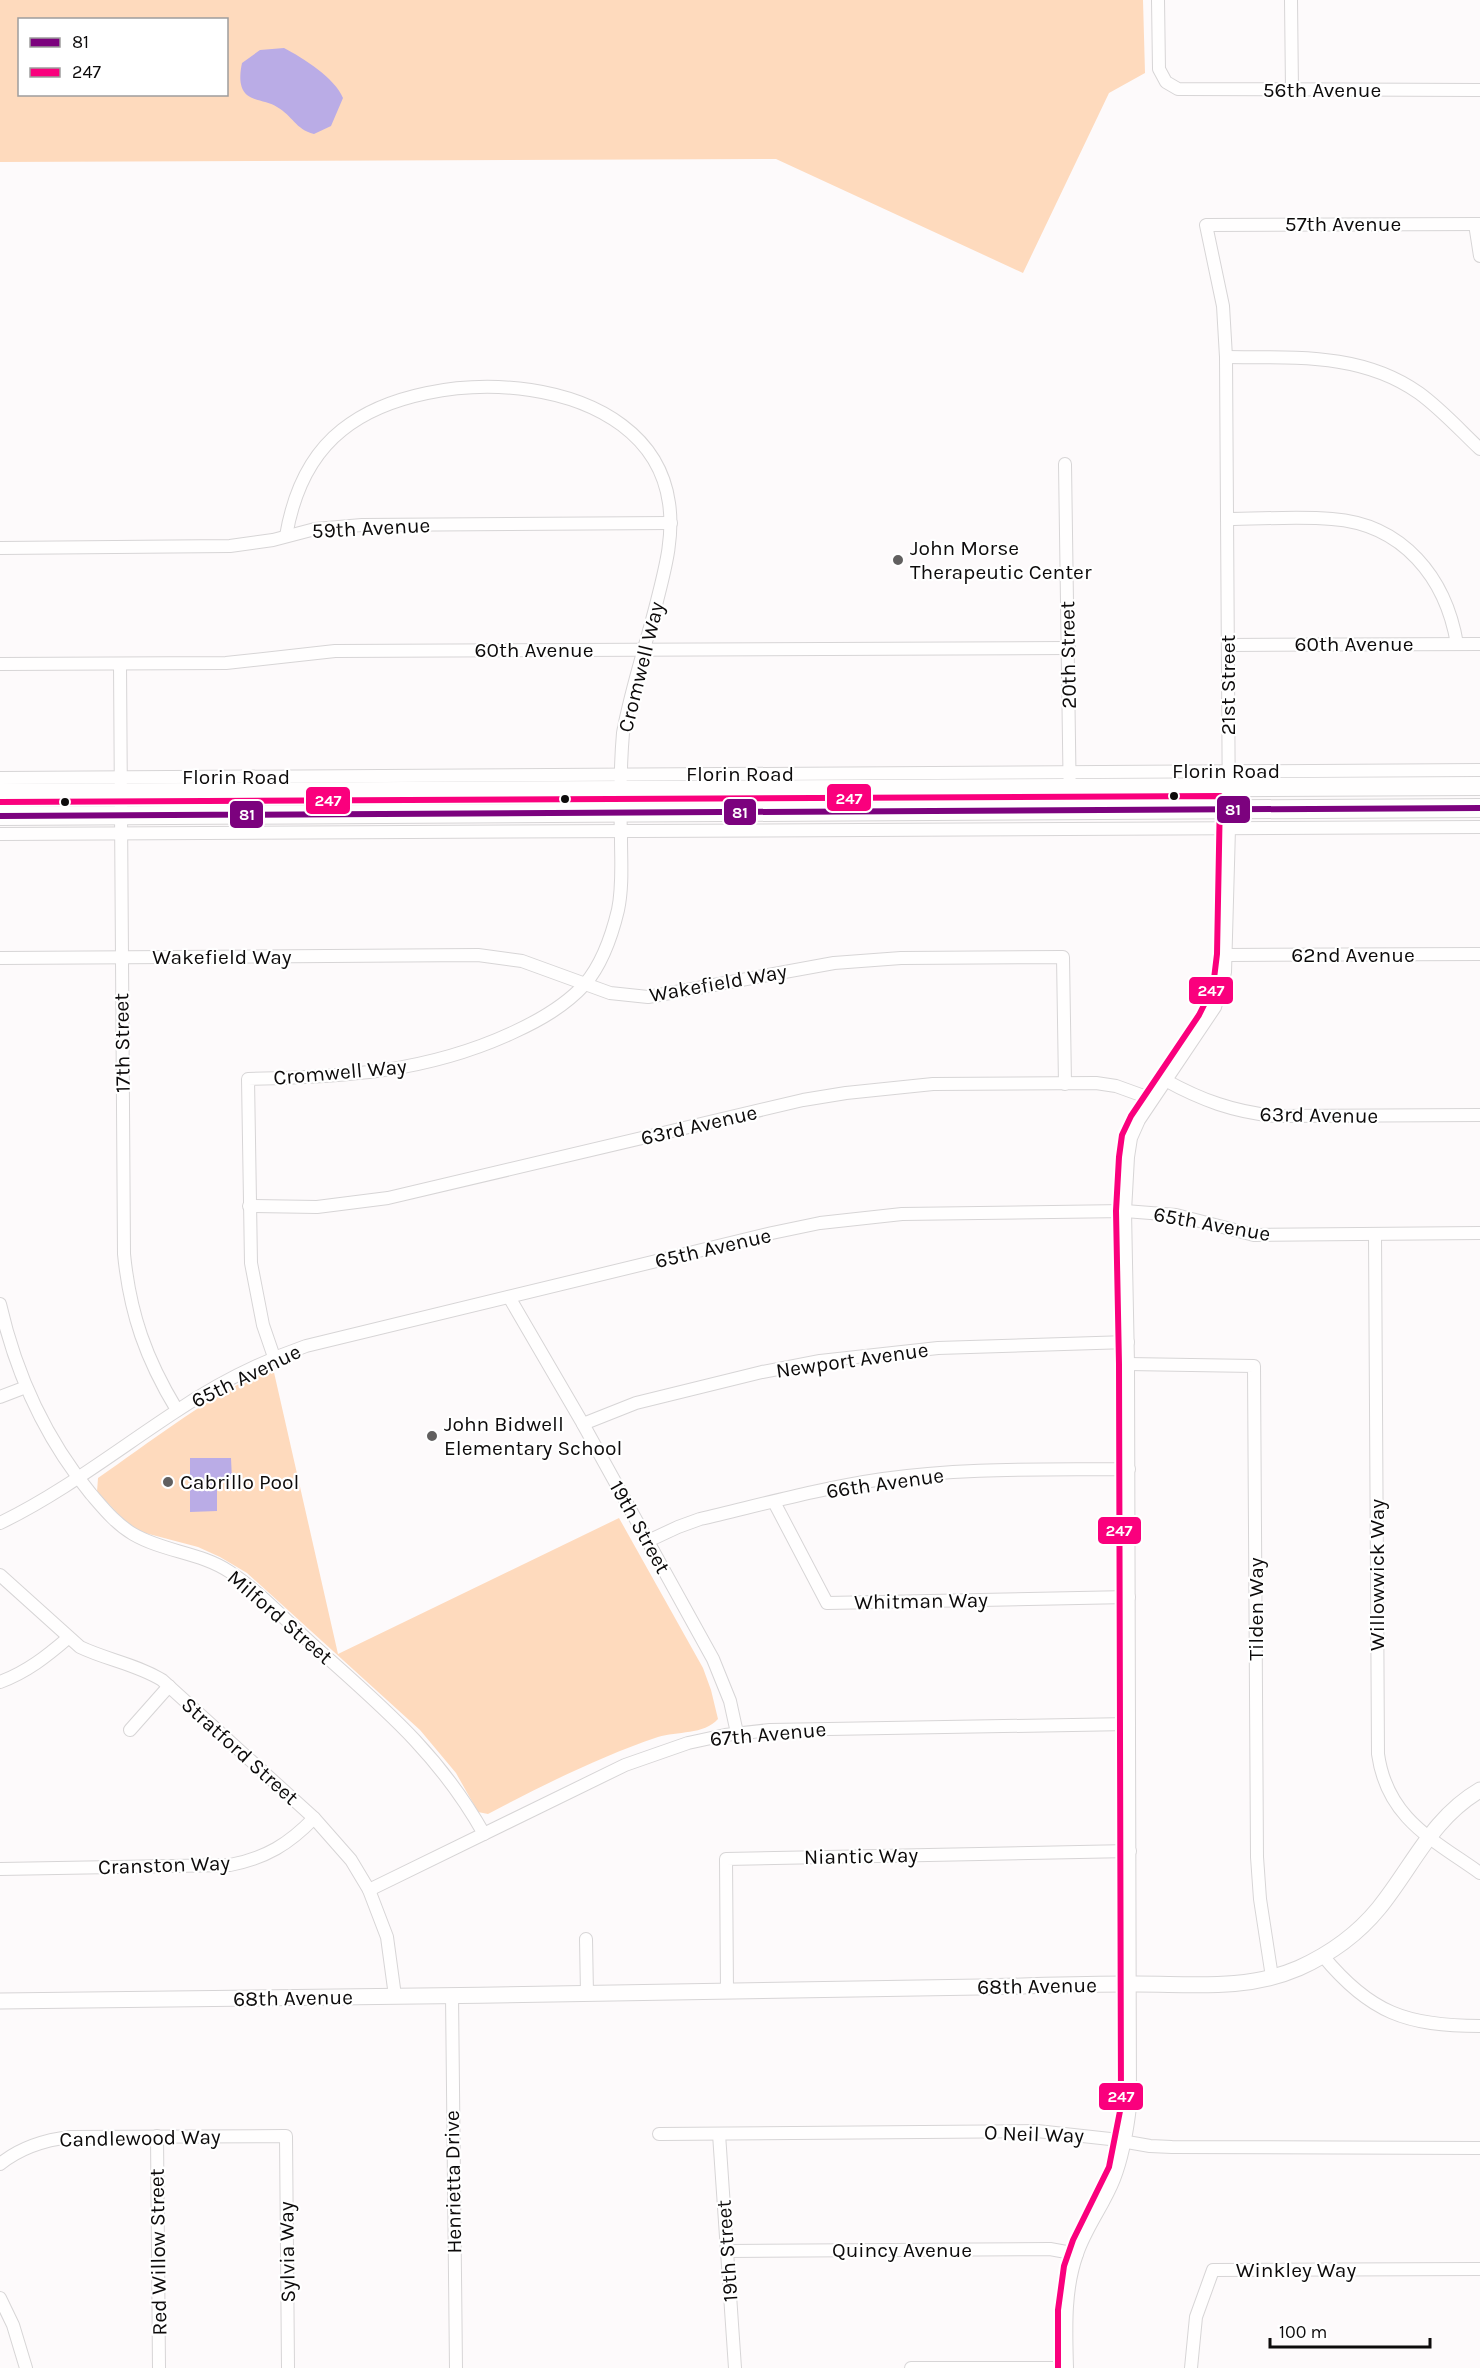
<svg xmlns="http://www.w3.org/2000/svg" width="1480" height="2368" viewBox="0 0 1480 2368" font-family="Karla,sans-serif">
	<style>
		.green { fill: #fedabd; fill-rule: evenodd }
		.water { fill: #baace6 }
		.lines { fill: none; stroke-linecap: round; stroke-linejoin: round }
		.minor-casing { stroke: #d7d5d6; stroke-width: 14 }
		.tertiary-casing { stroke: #d7d5d6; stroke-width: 17 }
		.primary-casing { stroke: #d7d5d6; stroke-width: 20 }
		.minor { stroke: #fffefe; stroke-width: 12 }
		.tertiary { stroke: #fffefe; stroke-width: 15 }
		.primary { stroke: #fffefe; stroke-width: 18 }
		.bus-1-casing { stroke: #fff; stroke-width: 10 }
		.bus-2-casing { stroke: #fff; stroke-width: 10 }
		.bus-1 { stroke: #7c027e; stroke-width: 6 }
		.bus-2 { stroke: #fa007d; stroke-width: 6 }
		.poi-dot { fill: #615f5f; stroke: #fff; stroke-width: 2 }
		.bus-dot { fill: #0d0b0b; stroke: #fff; stroke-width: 2 }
		.labels { text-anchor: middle; stroke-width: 4.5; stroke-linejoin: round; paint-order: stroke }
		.street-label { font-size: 21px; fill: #0d0b0b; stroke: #fff }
		.poi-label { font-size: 21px; fill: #0d0b0b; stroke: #fff; text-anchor: start }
		.line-badge { stroke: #fff; stroke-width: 2 }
		.badge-label { font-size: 16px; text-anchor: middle; font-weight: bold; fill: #fff }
	</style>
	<rect width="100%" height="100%" fill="#fdfafb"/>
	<g class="green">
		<path d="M0,0H1143L1145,73L1109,93L1023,273L776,159L0,162ZM20,20H226V94H20Z"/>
		<path d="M273,1368L338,1654L619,1518L703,1668L711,1690L718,1719C704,1735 677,1731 658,1737C599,1757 543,1785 488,1814L478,1812L456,1773L420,1730L247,1573L220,1557L198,1547L145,1533L129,1525L97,1492L98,1478C155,1439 210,1394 273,1368Z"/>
	</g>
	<g class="water">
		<path d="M284,48C303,58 335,78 343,98L331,126L314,134C295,129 293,116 277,107C269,101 254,101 247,95C238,87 240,73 242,63L260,50Z"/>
		<polygon points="190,1458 231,1458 232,1480 217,1480 217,1511 190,1512"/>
	</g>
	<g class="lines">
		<g class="minor-casing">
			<g id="minor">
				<polyline points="1158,0 1159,69 1166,82 1178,89 1480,90"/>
				<polyline points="1291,0 1292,90"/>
				<polyline points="1475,224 1480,256"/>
				<path d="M1226,357C1293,358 1361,352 1419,393C1441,409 1460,430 1480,449"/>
				<polyline points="1065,464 1070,810"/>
				<path d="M1227,519C1262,519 1298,516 1332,519C1403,524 1446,578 1457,644"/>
				<polyline points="0,548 230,546 273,540 315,529 362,525 671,523"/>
				<polyline points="1228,645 1480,644"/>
				<polyline points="0,664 226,663 335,651 1069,648"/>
				<path d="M120,664L124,1254C130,1314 146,1359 177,1410"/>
				<polyline points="0,778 1480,770"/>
				<polyline points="0,834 1480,827"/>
				<polyline points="1226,955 1480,954"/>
				<polyline points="0,958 478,955 522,961 610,993 648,997 834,963 901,958 1063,957 1065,1084"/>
				<path d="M1165,1080C1201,1100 1234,1112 1276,1116L1480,1115"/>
				<polyline points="249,1206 317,1207 388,1198 803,1100 846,1093 933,1084 1096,1083 1116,1086 1152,1099"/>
				<path d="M1375,1234L1378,1754C1387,1818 1432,1839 1480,1873"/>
				<polyline points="509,1297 583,1424 713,1659 730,1701 737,1733"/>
				<path d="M0,1304C16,1374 45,1438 91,1494C104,1509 116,1524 133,1534C164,1552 200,1552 230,1572C260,1592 285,1620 312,1644C380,1705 438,1752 484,1834"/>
				<path d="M274,1357L263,1325L251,1263L248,1079C343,1077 426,1073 514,1032C540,1020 565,1006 585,984C602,964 612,935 618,910C623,886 621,862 621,838C620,803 620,768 623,733C631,689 646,645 657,601C665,569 674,537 669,503C650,369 428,360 342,430C308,457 293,495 286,536"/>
				<polyline points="1128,1364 1254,1366 1257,1857 1260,1899 1272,1977"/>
				<polyline points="0,1397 26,1387"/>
				<polyline points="583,1424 636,1403 762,1372 820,1361 938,1348 1128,1342"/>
				<polyline points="774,1502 827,1603 1129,1597"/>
				<path d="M0,1523C62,1493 117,1450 175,1412C215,1385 260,1362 306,1346L772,1233L820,1223L902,1214L1125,1211L1176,1215L1254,1235L1480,1233"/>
				<path d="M648,1541L678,1527L700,1519C760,1505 821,1488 883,1479C963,1467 1047,1470 1129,1469"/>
				<path d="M0,1575L80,1647C107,1660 136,1664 162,1680L314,1818L351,1860L369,1890L387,1937L395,1996"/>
				<path d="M0,1682C27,1672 47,1656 68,1638"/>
				<polyline points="130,1730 169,1686"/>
				<path d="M0,1869L230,1865C266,1858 289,1844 314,1818"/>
				<polyline points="369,1890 625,1765 688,1743 725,1735 770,1730 1129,1724"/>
				<polyline points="586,1939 587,1994"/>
				<path d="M1323,1956C1370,2013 1407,2026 1480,2026"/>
				<polyline points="727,1992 726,1859 1130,1851"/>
				<polyline points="452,1995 456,2368"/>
				<polyline points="659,2134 1037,2131 1110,2139 1150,2146 1172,2147 1480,2148"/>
				<polyline points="719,2134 735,2368"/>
				<polyline points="157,2136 159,2368"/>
				<path d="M0,2164C20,2148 44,2140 70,2137L286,2136L288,2368"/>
				<polyline points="727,2251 1050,2249 1077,2254"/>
				<polyline points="0,2298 13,2325 26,2368"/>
				<polyline points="911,2368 1067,2368"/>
				<path d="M1067,2368C1066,2330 1064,2290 1077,2254C1086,2227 1104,2205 1114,2179C1123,2156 1127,2132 1130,2107L1128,1364L1125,1211L1128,1157L1131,1138L1139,1120L1215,1007L1225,972L1229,828L1226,357L1223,306L1206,225L1480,224"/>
				<polyline points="1191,2368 1196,2317 1213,2270 1480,2269"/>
			</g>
		</g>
		<g class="tertiary-casing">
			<path id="tertiary" d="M0,2001C327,1997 653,1994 980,1987C1029,1986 1079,1984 1128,1984C1186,1983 1244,1992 1299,1968C1330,1954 1357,1935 1379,1908C1413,1866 1432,1818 1480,1790"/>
		</g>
		<g class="primary-casing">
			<g id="primary">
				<polyline points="0,793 1480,786"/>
				<polyline points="0,816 1480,808"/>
			</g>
		</g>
		<use href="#minor" class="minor"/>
		<use href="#tertiary" class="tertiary"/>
		<use href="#primary" class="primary"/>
		<g class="bus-1-casing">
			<polyline id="bus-1" points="0,816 1480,808"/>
		</g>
		<g class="bus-2-casing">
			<polyline id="bus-2" points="0,802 1220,796 1217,954 1213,987 1199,1015 1131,1116 1122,1135 1119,1157 1116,1211 1119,1364 1121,2106 1109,2167 1073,2240 1064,2266 1058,2310 1058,2368"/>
		</g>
		<use href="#bus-1" class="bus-1"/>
		<use href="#bus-2" class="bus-2"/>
	</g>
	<g class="poi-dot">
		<circle cx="898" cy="560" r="6"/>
		<circle cx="432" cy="1436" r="6"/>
		<circle cx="168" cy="1482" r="6"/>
	</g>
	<g class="bus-dot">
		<circle cx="1174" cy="796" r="5"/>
		<circle cx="565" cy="799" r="5"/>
		<circle cx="65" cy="802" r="5"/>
	</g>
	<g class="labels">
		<g class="street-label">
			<text x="1322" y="97">56th Avenue</text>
			<text x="1343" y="231">57th Avenue</text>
			<text transform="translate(371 528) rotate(-3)" y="7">59th Avenue</text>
			<text x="1354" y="651">60th Avenue</text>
			<text x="534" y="657">60th Avenue</text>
			<text transform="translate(1068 655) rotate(-91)" y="7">20th Street</text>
			<text transform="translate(641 667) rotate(-76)" y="7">Cromwell Way</text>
			<text transform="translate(1228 685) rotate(-90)" y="7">21st Street</text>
			<text x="1226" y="778">Florin Road</text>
			<text x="740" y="781">Florin Road</text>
			<text x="236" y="784">Florin Road</text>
			<text x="1353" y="962">62nd Avenue</text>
			<text x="222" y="964">Wakefield Way</text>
			<text transform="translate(718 983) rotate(-10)" y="7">Wakefield Way</text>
			<text transform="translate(122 1043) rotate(-91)" y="7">17th Street</text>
			<text transform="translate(340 1072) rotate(-5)" y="7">Cromwell Way</text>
			<text transform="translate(1319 1115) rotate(1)" y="7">63rd Avenue</text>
			<text transform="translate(699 1125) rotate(-13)" y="7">63rd Avenue</text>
			<text transform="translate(1212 1224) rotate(10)" y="7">65th Avenue</text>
			<text transform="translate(713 1248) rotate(-13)" y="7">65th Avenue</text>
			<text transform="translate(852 1360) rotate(-8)" y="7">Newport Avenue</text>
			<text transform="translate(246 1376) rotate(-26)" y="7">65th Avenue</text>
			<text transform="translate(885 1483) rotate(-8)" y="7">66th Avenue</text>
			<text transform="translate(640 1527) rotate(61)" y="7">19th Street</text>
			<text transform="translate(1377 1575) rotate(-90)" y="7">Willowwick Way</text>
			<text transform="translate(921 1601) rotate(-1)" y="7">Whitman Way</text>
			<text transform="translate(1256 1609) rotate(-90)" y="7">Tilden Way</text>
			<text transform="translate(280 1617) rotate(41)" y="7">Milford Street</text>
			<text transform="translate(768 1734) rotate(-5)" y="7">67th Avenue</text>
			<text transform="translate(240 1751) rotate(42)" y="7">Stratford Street</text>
			<text transform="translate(861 1856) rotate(-1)" y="7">Niantic Way</text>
			<text transform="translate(164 1865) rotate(-2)" y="7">Cranston Way</text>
			<text transform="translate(1037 1986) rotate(-1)" y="7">68th Avenue</text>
			<text transform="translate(293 1998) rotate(-1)" y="7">68th Avenue</text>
			<text transform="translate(1034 2134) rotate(2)" y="7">O Neil Way</text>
			<text transform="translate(140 2138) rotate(-1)" y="7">Candlewood Way</text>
			<text transform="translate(453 2182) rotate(-91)" y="7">Henrietta Drive</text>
			<text x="902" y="2257">Quincy Avenue</text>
			<text transform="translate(727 2251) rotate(-94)" y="7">19th Street</text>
			<text transform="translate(158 2252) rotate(-91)" y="7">Red Willow Street</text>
			<text transform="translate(287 2252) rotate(-91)" y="7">Sylvia Way</text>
			<text x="1296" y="2277">Winkley Way</text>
		</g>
		<g class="poi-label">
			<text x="910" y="555">John Morse<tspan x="910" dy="24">Therapeutic Center</tspan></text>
			<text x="444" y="1431">John Bidwell<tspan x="444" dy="24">Elementary School</tspan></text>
			<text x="180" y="1489">Cabrillo Pool</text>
		</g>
	</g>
	<g class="line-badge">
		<rect x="826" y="783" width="46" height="29" rx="6" fill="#fa007d"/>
		<rect x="305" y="786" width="46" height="29" rx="6" fill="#fa007d"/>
		<rect x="1216" y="795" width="35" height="29" rx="6" fill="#7c027e"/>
		<rect x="723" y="798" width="34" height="28" rx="6" fill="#7c027e"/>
		<rect x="229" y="800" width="35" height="29" rx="6" fill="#7c027e"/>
		<rect x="1188" y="976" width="46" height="29" rx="6" fill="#fa007d"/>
		<rect x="1097" y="1516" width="45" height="29" rx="6" fill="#fa007d"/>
		<rect x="1098" y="2082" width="46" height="29" rx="6" fill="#fa007d"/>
	</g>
	<g class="badge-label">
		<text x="849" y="804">247</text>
		<text x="328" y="806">247</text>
		<text x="1233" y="815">81</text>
		<text x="740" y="818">81</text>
		<text x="247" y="820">81</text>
		<text x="1211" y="996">247</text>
		<text x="1119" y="1536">247</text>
		<text x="1121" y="2102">247</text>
	</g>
	<rect x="18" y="18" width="210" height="78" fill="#ffffff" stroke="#9e9d9d" stroke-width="1.5"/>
	<rect x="30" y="38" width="30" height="9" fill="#7c027e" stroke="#9e9d9d" stroke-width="1.5"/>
	<text x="72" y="48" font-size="18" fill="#0d0b0b">81</text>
	<rect x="30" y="68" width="30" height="9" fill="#fa007d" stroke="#9e9d9d" stroke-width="1.5"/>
	<text x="72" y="78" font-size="18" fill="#0d0b0b">247</text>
	<path d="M1270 2338v9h160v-9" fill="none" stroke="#0d0b0b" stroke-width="3"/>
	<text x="1279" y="2338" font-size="18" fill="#0d0b0b" stroke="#ffffff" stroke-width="4.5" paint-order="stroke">100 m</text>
</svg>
